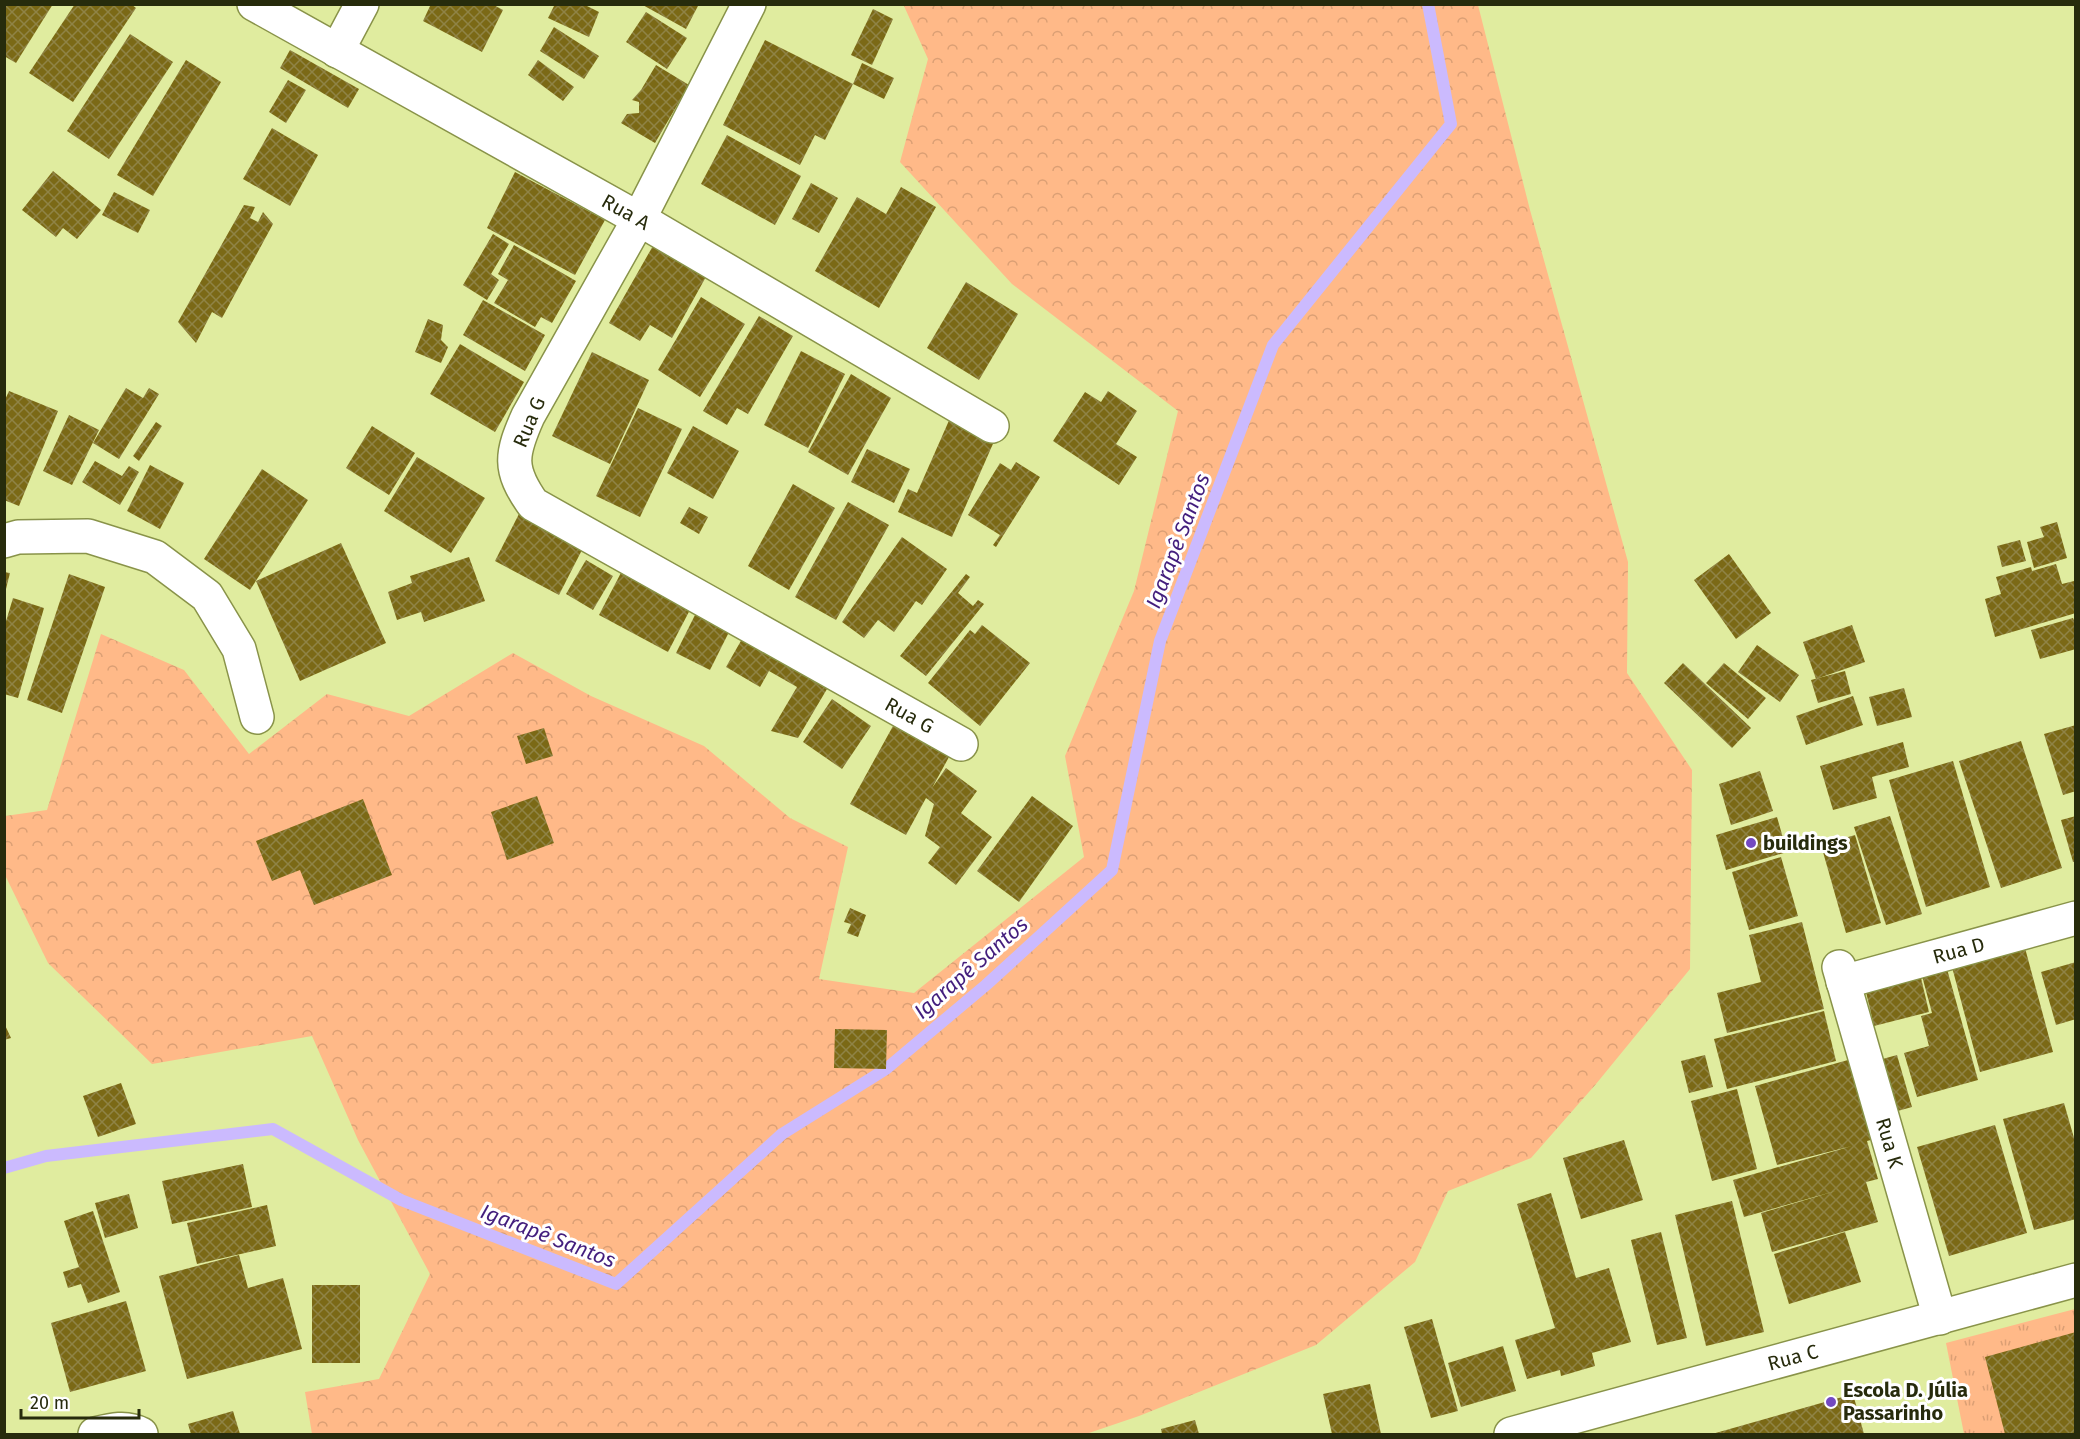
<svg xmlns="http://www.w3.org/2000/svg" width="2080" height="1439" viewBox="0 0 2080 1439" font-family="'Fira Sans',sans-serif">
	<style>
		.grass { fill: url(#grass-tufts) }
		.forest { fill: url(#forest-crowns) }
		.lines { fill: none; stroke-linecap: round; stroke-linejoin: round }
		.stream { stroke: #cbbafe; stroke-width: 12 }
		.building { fill: url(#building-cross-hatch) }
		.street-casing { stroke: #899349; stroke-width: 36 }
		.street { stroke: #fff; stroke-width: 33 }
		.poi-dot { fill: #7349c1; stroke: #fff; stroke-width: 2 }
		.labels { text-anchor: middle; stroke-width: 6; stroke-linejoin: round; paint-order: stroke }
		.street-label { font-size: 20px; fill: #272b0c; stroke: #fff }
		.poi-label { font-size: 20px; font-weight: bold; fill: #272b0c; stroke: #fff; text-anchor: start }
		.water-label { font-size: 21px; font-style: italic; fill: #431e7d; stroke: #fff }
	</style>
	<defs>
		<pattern id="grass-tufts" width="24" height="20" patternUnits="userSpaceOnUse" patternTransform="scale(1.5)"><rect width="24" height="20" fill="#ffb988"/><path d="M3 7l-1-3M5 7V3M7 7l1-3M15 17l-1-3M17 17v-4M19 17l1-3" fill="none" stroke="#db9f74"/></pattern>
		<pattern id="forest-crowns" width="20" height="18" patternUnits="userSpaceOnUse" patternTransform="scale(1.5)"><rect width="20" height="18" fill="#ffb988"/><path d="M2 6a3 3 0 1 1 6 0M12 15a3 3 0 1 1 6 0" fill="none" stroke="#db9f74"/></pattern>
		<pattern id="building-cross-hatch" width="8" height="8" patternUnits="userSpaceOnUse" patternTransform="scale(1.5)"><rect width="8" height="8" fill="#7b6916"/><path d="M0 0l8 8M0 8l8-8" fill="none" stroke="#8f8346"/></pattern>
	</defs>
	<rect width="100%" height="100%" fill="#e0ec9f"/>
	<polygon class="grass" points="2075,1309 2075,1434 1964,1434 1946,1343"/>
	<polygon class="forest" points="909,4 1478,5 1530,210 1628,562 1627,673 1692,770 1690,969 1596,1084 1531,1158 1448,1191 1415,1262 1316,1345 1139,1416 1086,1434 312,1434 305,1392 379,1379 430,1274 358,1140 312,1036 152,1064 48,963 5,875 5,816 47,810 101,634 184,670 249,754 327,694 409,716 513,653 591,696 704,746 790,818 848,847 819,979 914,993 1084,857 1065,756 1134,591 1178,411 1012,284 900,162 928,59 904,6"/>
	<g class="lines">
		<polyline class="stream" points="4,1168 46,1156 273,1129 401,1200 616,1284 782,1134 886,1069 986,985 1112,870 1160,641 1273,345 1451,124 1428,4"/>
	</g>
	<g class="building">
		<polygon points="4,4 53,4 16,63 4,56"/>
		<polygon points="75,4 131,4 136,8 73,102 29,73"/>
		<polygon points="431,4 492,4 503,10 482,52 423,21"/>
		<polygon points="555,4 583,4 599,12 589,37 548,18"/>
		<polygon points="641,4 699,4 686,29"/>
		<polygon points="873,9 893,19 872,65 851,55"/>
		<polygon points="646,12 687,38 667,69 626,42"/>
		<polygon points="554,27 599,56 584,79 540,51"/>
		<polygon points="130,34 173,62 109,159 67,131"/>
		<polygon points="765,40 853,84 862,63 894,78 884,99 853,84 825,140 815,135 800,165 723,125"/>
		<polygon points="290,50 359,89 348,108 280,68"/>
		<polygon points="186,60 221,82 153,196 117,175"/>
		<polygon points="538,60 574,87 563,101 528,75"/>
		<polygon points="656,65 689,85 655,143 621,123 627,114 639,113 639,102 632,100 641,90"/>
		<polygon points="288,80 306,90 286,123 269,112"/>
		<polygon points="272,128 318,155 290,206 243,179"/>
		<polygon points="727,135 801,176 775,225 701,184"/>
		<polygon points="53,171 101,210 77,239 63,228 56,237 22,210"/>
		<polygon points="515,172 605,220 575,275 487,228"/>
		<polygon points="811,183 838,198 819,233 792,219"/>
		<polygon points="901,187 936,207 879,308 815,271 857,197 886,214"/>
		<polygon points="114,192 150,210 138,233 102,215"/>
		<polygon points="244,205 255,207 250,218 258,222 263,212 273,224 222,318 212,312 196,343 178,322"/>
		<polygon points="493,234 509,244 491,274 499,280 487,300 463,285"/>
		<polygon points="654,244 707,275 672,338 650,325 640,341 609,323"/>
		<polygon points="514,245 576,281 552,323 541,317 535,327 494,303 508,280 498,274"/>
		<polygon points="966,282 1018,314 979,380 927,348"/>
		<polygon points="701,297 745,324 700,397 658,370"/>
		<polygon points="483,300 545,335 525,371 463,335"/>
		<polygon points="759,316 793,336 748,414 737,408 727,425 703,411"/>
		<polygon points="428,319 443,325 441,340 448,347 441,363 415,352"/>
		<polygon points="460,344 524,382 495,432 430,394"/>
		<polygon points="801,351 845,374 808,448 764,425"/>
		<polygon points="592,352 649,380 610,464 552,436"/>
		<polygon points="851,374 891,398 848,475 808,452"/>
		<polygon points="126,388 143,398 149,388 159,394 119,459 93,443"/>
		<polygon points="9,391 58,411 19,506 4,500 4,402"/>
		<polygon points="1108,391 1137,411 1116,444 1137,457 1119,485 1053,441 1085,392 1101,402"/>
		<polygon points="638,408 682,429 640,517 596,496"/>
		<polygon points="69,415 99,430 72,485 43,471"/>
		<polygon points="951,416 996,437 952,537 898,512 908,489 917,493"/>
		<polygon points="156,422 162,426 139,461 133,456"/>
		<polygon points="372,426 415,453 389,495 346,468"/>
		<polygon points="693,426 739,451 713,499 667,473"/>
		<polygon points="867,449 910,469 894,503 851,482"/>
		<polygon points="417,457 485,498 451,553 384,511"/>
		<polygon points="95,461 122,476 129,466 139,472 120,505 82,482"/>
		<polygon points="1016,462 1040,477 996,547 993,545 1000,535 968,515 1000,463 1011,470"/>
		<polygon points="150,465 184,483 160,529 127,511"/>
		<polygon points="262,469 308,500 250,590 204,559"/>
		<polygon points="793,484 835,508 789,590 748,566"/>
		<polygon points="848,502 889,525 836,620 795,597"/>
		<polygon points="689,507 708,517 699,534 680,523"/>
		<polygon points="521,510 585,544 559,595 495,561"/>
		<polygon points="2057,522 2067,558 2034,568 2027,542 2044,537 2040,527"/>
		<polygon points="902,537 947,569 922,605 916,601 894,632 878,620 864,638 842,622"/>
		<polygon points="2020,540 2026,561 2002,567 1997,546"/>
		<polygon points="341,543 386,643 300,681 256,581"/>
		<polygon points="1729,554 1771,613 1736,639 1694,580"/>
		<polygon points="469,557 485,601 424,622 421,612 397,620 388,592 412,583 410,576"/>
		<polygon points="586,560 613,576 593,610 566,594"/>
		<polygon points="2056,564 2062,584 2074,581 2076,588 2076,613 1995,637 1985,599 2001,594 1996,577 2031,567 2032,571"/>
		<polygon points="624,567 693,604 668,652 599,615"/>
		<polygon points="4,572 10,573 5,593 4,593"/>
		<polygon points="69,574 105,587 62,713 27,700"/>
		<polygon points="966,574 970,577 958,593 973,606 978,600 984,604 926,676 900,656"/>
		<polygon points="13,598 44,608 18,698 4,694 4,628"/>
		<polygon points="698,609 732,626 710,670 676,653"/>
		<polygon points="2073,618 2076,625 2076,649 2040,659 2031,630"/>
		<polygon points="982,625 1030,663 980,726 928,683 970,630 975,634"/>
		<polygon points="1852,625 1865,662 1816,679 1803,642"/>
		<polygon points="742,639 827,689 798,738 771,731 797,687 769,671 760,687 726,667"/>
		<polygon points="1757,645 1799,675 1780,702 1738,672"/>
		<polygon points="1683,663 1751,728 1732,748 1664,683"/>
		<polygon points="1724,663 1766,698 1748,719 1706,683"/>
		<polygon points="1845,671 1851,694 1818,703 1811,680"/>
		<polygon points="1904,688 1912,717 1877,726 1869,697"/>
		<polygon points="1853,696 1863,725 1806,745 1796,716"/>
		<polygon points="832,699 871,726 842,769 803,742"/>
		<polygon points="2076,725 2076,791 2063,795 2044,734"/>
		<polygon points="893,726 949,757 932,788 946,768 977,791 961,813 992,837 956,885 928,863 940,847 925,836 934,804 926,798 906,835 850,804"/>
		<polygon points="544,728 553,756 526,764 517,736"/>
		<polygon points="2021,741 2062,868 2001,888 1959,761"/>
		<polygon points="1903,742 1909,767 1872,777 1877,798 1833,810 1820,766"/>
		<polygon points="1953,761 1990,887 1926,907 1889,780"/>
		<polygon points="1760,771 1773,811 1731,825 1719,784"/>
		<polygon points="537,796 554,843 507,860 491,812"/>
		<polygon points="1032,796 1073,826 1019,902 977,871"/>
		<polygon points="363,799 392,875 314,905 300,870 272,881 256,841"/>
		<polygon points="1890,816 1922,914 1886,925 1854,827"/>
		<polygon points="2076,816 2076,862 2073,862 2061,820"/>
		<polygon points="1777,817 1787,852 1726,870 1716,835"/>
		<polygon points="1855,835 1881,923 1846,933 1821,845"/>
		<polygon points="1781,857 1798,916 1749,930 1732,872"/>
		<polygon points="850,908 866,915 858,937 847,933 851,924 844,922"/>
		<polygon points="1802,922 1824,1009 1727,1033 1717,993 1761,982 1749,935"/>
		<polygon points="2025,948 2053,1052 1980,1072 1952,967"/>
		<polygon points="2076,962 2076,1019 2056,1025 2041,972"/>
		<polygon points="1947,969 1978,1080 1917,1097 1904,1053 1929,1046 1921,1016 1932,1013 1922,976"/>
		<polygon points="1921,978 1929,1012 1874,1026 1866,992"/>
		<polygon points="1824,1011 1836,1061 1727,1089 1714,1039"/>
		<polygon points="4,1023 11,1038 4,1040"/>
		<polygon points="835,1029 887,1030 886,1069 834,1068"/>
		<polygon points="1705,1055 1713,1087 1689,1093 1681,1061"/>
		<polygon points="1897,1055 1912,1107 1894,1112 1879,1060"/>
		<polygon points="1848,1060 1871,1140 1867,1141 1878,1179 1866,1182 1878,1222 1772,1252 1761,1213 1839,1190 1744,1217 1733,1180 1852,1146 1777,1165 1755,1086"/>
		<polygon points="121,1083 136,1124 98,1137 83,1096"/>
		<polygon points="1737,1089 1757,1169 1712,1181 1691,1101"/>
		<polygon points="2064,1103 2076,1145 2076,1219 2034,1230 2003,1119"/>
		<polygon points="1995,1125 2027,1233 1949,1256 1917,1147"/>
		<polygon points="1624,1140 1643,1200 1581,1219 1563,1158"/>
		<polygon points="243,1164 252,1207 172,1224 162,1181"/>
		<polygon points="1551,1193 1576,1278 1609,1268 1631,1342 1592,1353 1595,1366 1561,1376 1560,1370 1527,1379 1515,1340 1555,1328 1517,1204"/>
		<polygon points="129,1194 138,1228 105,1238 95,1203"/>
		<polygon points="1732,1201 1764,1332 1706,1346 1675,1215"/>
		<polygon points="267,1205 276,1246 197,1264 187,1223"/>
		<polygon points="93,1211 120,1292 88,1303 81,1284 68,1288 63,1272 79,1267 64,1221"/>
		<polygon points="1661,1232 1687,1338 1657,1345 1631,1240"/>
		<polygon points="1845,1232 1861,1282 1789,1304 1774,1254"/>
		<polygon points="239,1255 248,1288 283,1278 302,1349 187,1379 159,1276"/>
		<rect x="312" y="1285" width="48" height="78"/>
		<polygon points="126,1301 146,1371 70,1392 51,1323"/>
		<polygon points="1432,1319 1458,1411 1431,1418 1404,1327"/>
		<polygon points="2076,1332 2076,1434 2005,1434 1985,1357"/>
		<polygon points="1503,1346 1516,1391 1461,1407 1448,1363"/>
		<polygon points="1370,1384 1381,1434 1332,1434 1323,1394"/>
		<polygon points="1853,1394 1864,1434 1712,1434"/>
		<polygon points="233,1411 240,1434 191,1434 188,1424"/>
		<polygon points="1195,1420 1199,1434 1162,1434 1161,1429"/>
	</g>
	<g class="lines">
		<g class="street-casing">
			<g id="street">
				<path id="s1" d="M254,4L639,219L992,426"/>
				<path id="s2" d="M749,4L639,219L528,416C511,454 508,469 533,504L961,744"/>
				<polyline points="337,51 362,4"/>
				<polyline points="4,541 18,537 88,536 155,557 207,596 239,649 257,717"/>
				<path id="s3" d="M1839,967L1940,1318"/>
				<path id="s4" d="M1843,982L2076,918"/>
				<path d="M95,1434C111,1430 126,1426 141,1434"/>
				<path id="s5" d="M1511,1434L2076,1280"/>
			</g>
		</g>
		<use href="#street" class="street"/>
	</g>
	<g class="poi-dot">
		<circle cx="1751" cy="843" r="6"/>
		<circle cx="1831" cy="1402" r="6"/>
	</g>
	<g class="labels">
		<g class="street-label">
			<text dy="7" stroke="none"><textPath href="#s1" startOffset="426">Rua A</textPath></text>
			<text transform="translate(529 422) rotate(-67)" y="7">Rua G</text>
			<text dy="7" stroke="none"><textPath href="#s2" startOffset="994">Rua G</textPath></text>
			<text dy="7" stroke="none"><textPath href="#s4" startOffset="120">Rua D</textPath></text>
			<text dy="7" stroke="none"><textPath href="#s3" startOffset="183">Rua K</textPath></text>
			<text dy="7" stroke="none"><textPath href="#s5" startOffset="292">Rua C</textPath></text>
		</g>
		<g class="poi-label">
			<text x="1763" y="850">buildings</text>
			<text x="1843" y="1397">Escola D. Júlia<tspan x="1843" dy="23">Passarinho</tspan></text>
		</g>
		<g class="water-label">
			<text transform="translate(1178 541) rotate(-69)" y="7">Igarapê Santos</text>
			<text transform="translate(971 968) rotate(-41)" y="7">Igarapê Santos</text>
			<text transform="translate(548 1236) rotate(21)" y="7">Igarapê Santos</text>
		</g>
	</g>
	<rect width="2080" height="1439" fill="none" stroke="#272b0c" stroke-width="12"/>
	<path d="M21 1409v9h118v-9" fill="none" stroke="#272b0c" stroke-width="3"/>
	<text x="30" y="1409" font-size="18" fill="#272b0c" stroke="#ffffff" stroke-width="4.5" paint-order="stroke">20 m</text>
</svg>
